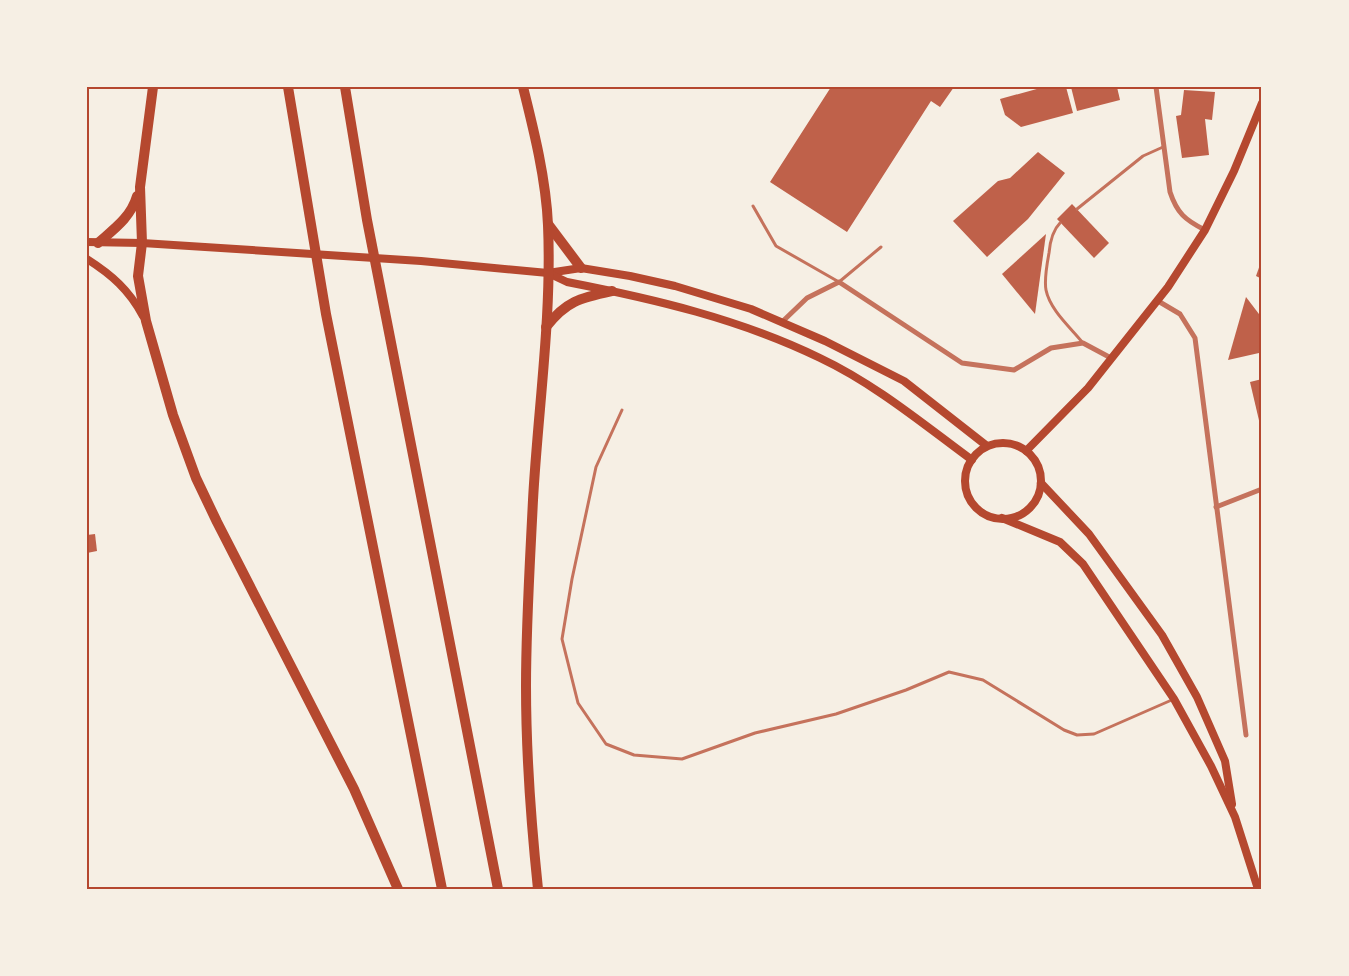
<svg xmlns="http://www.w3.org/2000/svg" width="1349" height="976" viewBox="0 0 1349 976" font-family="'Titillium Web',sans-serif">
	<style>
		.building { fill: #bf614a }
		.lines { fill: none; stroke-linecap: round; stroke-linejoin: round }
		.service { stroke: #c5725c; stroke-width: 3 }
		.minor { stroke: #c5725c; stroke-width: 5 }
		.secondary { stroke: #b5482f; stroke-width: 8 }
		.primary { stroke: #b5482f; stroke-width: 8 }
		.motorway { stroke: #b5482f; stroke-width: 10 }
		.neatline { fill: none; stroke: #b5482f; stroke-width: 2 }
	</style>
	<rect width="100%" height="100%" fill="#f6efe4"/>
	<g class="building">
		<polygon points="831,87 954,87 940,107 931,101 847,232 770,182"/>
		<polygon points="1044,87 1066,87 1073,113 1021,127 1005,115 1000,99"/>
		<polygon points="1071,87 1117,87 1120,100 1077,111"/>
		<polygon points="1184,90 1215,92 1212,120 1205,119 1209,155 1182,158 1176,116 1181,115"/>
		<polygon points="1038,152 1065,173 1028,219 987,257 953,221 998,181 1010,178"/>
		<polygon points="1072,204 1109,243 1094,258 1057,219"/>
		<polygon points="1046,234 1035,314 1002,274"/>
		<polygon points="1262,259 1262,279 1256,276"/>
		<polygon points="1246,297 1262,318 1262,341 1259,353 1228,360"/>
		<polygon points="1262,379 1262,429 1261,429 1250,382"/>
		<polygon points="95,534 97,551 87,553 87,535"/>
	</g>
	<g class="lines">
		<g class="service">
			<polyline points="753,206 776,246 839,282 881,247"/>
			<polyline points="1077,209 1143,156 1163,147"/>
			<path d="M1060,223C1052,231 1050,242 1049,253C1047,264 1044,279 1046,290C1050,310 1071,328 1083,343"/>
			<polyline points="622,410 596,467 572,579 562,639 578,703 606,744 634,755 682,759 755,733 836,714 906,690 949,672 983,680 1064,730 1077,735 1094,734 1174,699"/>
		</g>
		<g class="minor">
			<path d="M1156,87L1170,192C1177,213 1185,220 1205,230"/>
			<polyline points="1158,301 1180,314 1195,338 1246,735"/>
			<polyline points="782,322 807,298 839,282 962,363 1014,370 1051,348 1083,343 1111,358"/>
			<polyline points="1216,507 1262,489"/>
		</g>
		<g class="secondary">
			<polyline points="548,273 581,268 630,276 675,286 751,309 825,341 904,381 987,446"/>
			<path d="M548,273L567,282C654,299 740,319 820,358C875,384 923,424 972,460"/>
			<circle cx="1003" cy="481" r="38"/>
			<polyline points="1026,451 1088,388 1168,287 1205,230 1234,171 1262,103"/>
			<polyline points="1041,483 1089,534 1162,635 1197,697 1225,761 1232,804"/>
			<polyline points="1002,518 1060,542 1083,564 1174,699 1211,766 1235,817 1258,889"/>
		</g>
		<g class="primary">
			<polyline points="87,242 142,243 421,261 548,273"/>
			<path d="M87,259C112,275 129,290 143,316"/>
		</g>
		<g class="motorway">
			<polyline points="153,87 140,187 142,243 138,276 146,321 173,415 196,478 217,522 354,789 398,889"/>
			<polyline points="288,87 326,314 442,889"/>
			<polyline points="345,87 367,220 498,889"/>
			<path d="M523,87C534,131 546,179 548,225C552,317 538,409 533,500C530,562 526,624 526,686C526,754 531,822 538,889"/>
			<polyline points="548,224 581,268"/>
			<path d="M98,243C114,229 131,217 137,196"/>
			<path d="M546,327C566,301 580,298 612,291"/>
		</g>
	</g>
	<rect width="1349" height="976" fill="none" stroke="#f6efe4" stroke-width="177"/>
	<rect x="88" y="88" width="1172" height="800" class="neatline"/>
</svg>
